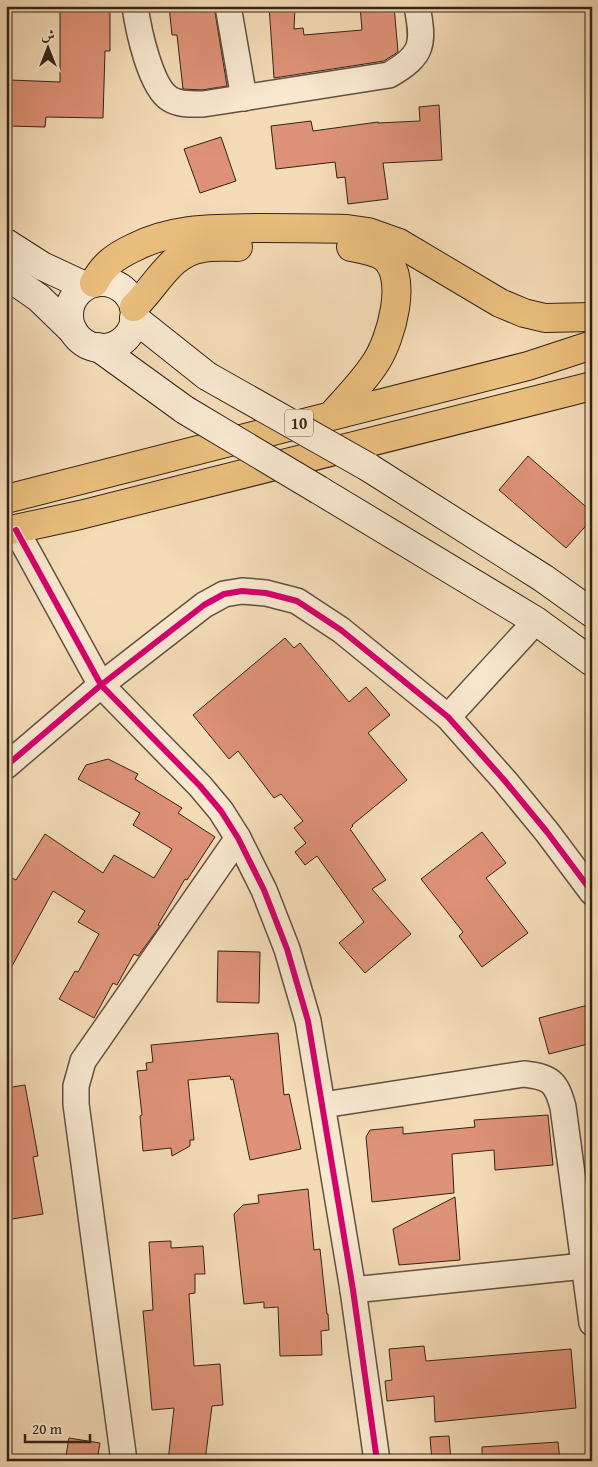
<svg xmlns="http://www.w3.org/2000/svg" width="598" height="1467" viewBox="0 0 598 1467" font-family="'Gentium Book Plus',Amiri,serif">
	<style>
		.building { fill: #de9277; stroke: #332317 }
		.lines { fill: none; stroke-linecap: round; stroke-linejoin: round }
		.street-casing { stroke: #63513f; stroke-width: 28 }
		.secondary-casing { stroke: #332317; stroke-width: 30 }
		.highway-casing { stroke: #332317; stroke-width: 30 }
		.street { stroke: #f8e8d0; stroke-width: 25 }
		.secondary { stroke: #f8e8d0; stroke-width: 28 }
		.highway { stroke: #eabe7c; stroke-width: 28 }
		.secondary-bridge-casing { stroke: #332317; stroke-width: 30; stroke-linecap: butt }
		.secondary-bridge { stroke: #f8e8d0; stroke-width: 28 }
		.cycleway-casing { stroke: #f8e8d0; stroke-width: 9 }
		.cycleway { stroke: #d6006c; stroke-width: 6 }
		.labels { text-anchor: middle; stroke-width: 4; stroke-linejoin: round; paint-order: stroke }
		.shield { fill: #f8e8d0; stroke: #6e5e4e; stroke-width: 1 }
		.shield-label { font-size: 16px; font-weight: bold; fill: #332317 }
	</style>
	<rect width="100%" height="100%" fill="#f4dcb7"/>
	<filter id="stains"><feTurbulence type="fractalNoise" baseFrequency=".004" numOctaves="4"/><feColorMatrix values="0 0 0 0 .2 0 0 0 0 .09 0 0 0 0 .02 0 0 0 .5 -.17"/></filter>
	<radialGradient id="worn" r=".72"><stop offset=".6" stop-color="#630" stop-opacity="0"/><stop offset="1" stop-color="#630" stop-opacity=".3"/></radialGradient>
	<g class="building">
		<polygon points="60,6 110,6 110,51 105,51 103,118 46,117 45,127 9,126 10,80 60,82"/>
		<polygon points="169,6 214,6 227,86 202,90 183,89 177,35 172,35"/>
		<polygon points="269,6 295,6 294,29 303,28 304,35 362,30 360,6 394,6 398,52 384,61 274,78"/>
		<polygon points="439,105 442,160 383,163 388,199 348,204 345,177 337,178 335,162 276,169 271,126 311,121 313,131 378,122 378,123 420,121 419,107"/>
		<polygon points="221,137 236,181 200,193 184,149"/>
		<polygon points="528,456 592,512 592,519 566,548 499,490"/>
		<polygon points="285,638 294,648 300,643 349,702 366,687 390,715 368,733 407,780 352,825 353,826 350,829 386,880 372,889 411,934 365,973 339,943 364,922 317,856 305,865 295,852 306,843 294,828 303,821 281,794 274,798 238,751 229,759 193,715"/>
		<polygon points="108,759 138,774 135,779 182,808 178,813 215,837 187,880 185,879 158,925 160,926 138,956 134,954 117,985 113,983 94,1018 59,999 75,971 78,972 99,934 78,922 85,911 53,891 6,977 6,875 16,880 45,834 103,873 114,855 154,878 172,849 133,825 140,813 78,779 86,765"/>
		<polygon points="482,832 506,863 486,878 528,933 482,967 459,936 463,932 421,879"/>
		<polygon points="218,951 260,952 259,1003 217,1002"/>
		<polygon points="592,1004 592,1043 549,1054 539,1018"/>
		<polygon points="278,1033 284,1095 289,1094 301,1149 250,1160 233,1079 231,1080 230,1076 188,1080 194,1140 190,1140 190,1146 172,1156 171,1148 143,1151 140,1116 142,1115 137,1071 147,1070 146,1063 153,1062 151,1045"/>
		<polygon points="25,1085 38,1156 33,1157 43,1214 6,1220 6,1088"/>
		<polygon points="548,1115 553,1165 495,1170 494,1150 452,1154 454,1193 372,1202 366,1137 370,1130 403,1127 403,1134 475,1127 474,1120"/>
		<polygon points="308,1189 314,1250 320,1249 327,1314 328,1314 329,1330 321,1331 322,1355 280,1356 278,1307 264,1308 264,1302 244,1304 234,1214 243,1205 259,1203 258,1195"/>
		<polygon points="455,1197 460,1260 399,1265 393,1229"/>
		<polygon points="171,1241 171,1248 203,1246 205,1274 195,1274 195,1293 189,1294 194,1366 220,1364 223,1405 212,1406 205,1461 168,1461 174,1408 152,1410 143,1311 153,1310 149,1242"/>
		<polygon points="424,1346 426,1361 571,1349 576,1408 435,1422 434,1396 387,1401 385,1381 392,1380 389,1349"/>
		<polygon points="449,1436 451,1461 432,1461 430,1437"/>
		<polygon points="69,1438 100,1443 97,1461 65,1461"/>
		<polygon points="558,1442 560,1461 482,1461 482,1447"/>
	</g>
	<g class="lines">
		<g class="street-casing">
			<g id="street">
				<path d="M135,6C138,28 150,87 170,99C180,105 192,104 203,104L389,75C424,55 424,44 417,6"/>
				<polyline points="228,6 244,98"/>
				<polyline points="16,530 101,685 200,786 221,811 238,838 264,890 287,949 308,1021 353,1290 377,1461"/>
				<polyline points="448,717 536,621"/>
				<polyline points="6,766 101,685 204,605 224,594 242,591 266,593 297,601 341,630 448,717 505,781 547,832 592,892"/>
				<path d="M323,1105L524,1074C550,1077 556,1081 563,1107L592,1323"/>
				<polyline points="353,1290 584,1266"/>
				<polyline points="124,1461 76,1104 76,1086 83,1061 238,838"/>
			</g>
		</g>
		<g class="secondary-casing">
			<g id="secondary">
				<polyline points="6,243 42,266 85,286"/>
				<polyline points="6,275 39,298 73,331"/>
				<circle cx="102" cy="315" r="33"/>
				<polyline points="134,318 207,376"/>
				<polyline points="98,347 185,410"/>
				<polyline points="368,467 543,578 592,613"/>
				<polyline points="319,490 536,621 592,662"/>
			</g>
		</g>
		<g class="highway-casing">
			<g id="highway">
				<path d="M94,283C103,265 116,256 133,248C173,227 215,229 259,228C288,228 317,228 347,229L368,232L399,243L500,303L524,313L545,318L592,317"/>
				<path d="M134,307C156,287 170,252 203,248C214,246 226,247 238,247"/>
				<path d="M332,415C347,398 364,381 376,362C391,339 409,277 384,257C375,251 361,249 351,247"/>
				<polyline points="6,499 528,366 592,345"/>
				<polyline points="6,531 80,515 592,386"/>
			</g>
		</g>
		<use href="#street" class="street"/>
		<use href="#secondary" class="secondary"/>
		<use href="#highway" class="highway"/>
		<g class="secondary-bridge-casing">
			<g id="secondary-bridge">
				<polyline points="207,376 368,467"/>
				<polyline points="185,410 319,490"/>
			</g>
		</g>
		<use href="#secondary-bridge" class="secondary-bridge"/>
		<g class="cycleway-casing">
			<g id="cycleway">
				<polyline points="16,530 101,685 200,786 221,811 238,838 264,890 287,949 308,1021 353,1290 377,1461"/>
				<polyline points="6,766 101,685 204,605 224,594 242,591 266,593 297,601 341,630 448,717 505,781 547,832 592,892"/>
			</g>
		</g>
		<use href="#cycleway" class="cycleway"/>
	</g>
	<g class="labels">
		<rect class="shield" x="285" y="409.5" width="28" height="27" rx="4"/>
		<g class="shield-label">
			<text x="299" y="429">10</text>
		</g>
	</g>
	<rect width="598" height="1467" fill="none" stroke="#f4dcb7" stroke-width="25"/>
	<rect x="8" y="8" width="583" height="1452" fill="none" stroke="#332317" stroke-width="2.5"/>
	<rect x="12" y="12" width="573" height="1442" fill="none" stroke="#332317"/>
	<g transform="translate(48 48)" stroke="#f8e8d0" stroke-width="4" paint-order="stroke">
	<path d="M0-4L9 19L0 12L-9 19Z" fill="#332317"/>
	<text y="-8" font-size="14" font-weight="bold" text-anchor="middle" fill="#332317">ش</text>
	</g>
	<path d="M25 1434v8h65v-8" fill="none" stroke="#332317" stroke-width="2.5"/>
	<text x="32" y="1434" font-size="15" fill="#332317" stroke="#f8e8d0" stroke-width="4" paint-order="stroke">20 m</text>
	<rect width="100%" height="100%" filter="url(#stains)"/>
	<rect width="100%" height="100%" fill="url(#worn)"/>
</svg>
